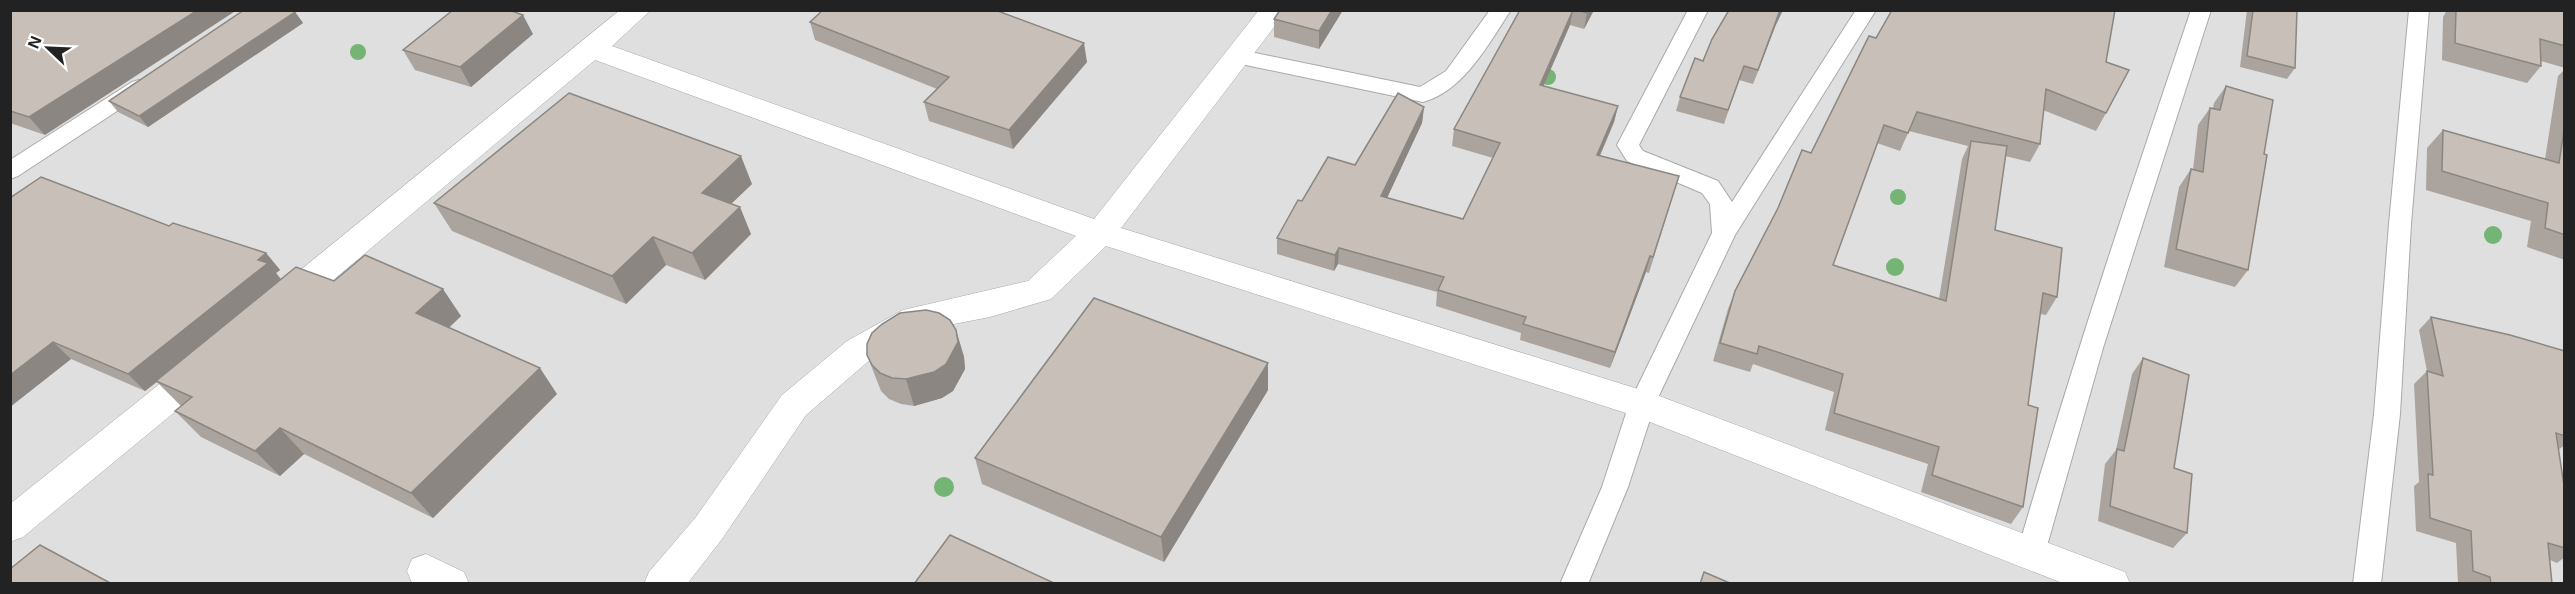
<svg xmlns="http://www.w3.org/2000/svg" width="2575" height="594" viewBox="0 0 2575 594" font-family="Helvetica,sans-serif">
	<style>
		.residential { fill: #e0dfdf }
		.lines { fill: none; stroke-linecap: round; stroke-linejoin: round }
		.service-casing { stroke: #a9a9a9; stroke-width: 2 }
		.minor-casing { stroke: #a9a9a9; stroke-width: 1 }
		.service { fill: #fff; fill-rule: evenodd }
		.minor { fill: #fff; fill-rule: evenodd }
		.tree { fill: #74b475 }
		.wall { fill: #aba49e; fill-rule: evenodd }
		.shaded-wall { fill: #8b8681 }
		.building { fill: #c7bfb8; stroke: #8b8681; stroke-width: 1.5 }
	</style>
	<rect width="100%" height="100%" fill="#f2efe9"/>
	<rect class="residential" x="11" y="11" width="2553" height="572"/>
	<g class="lines">
		<g class="service-casing">
			<g id="service">
				<path d="M1490,10H1511C1489,43 1464,91 1423,102L1236,63L1229,61L1226,56L1229,51L1236,49L1420,87L1446,71Z"/>
				<polygon points="1688,10 1708,10 1639,145 1643,151 1718,181 1732,202 1856,10 1876,10 1735,235 1655,404 1628,487 1588,584 1560,584 1602,487 1629,404 1712,233 1710,204 1702,193 1627,161 1617,145"/>
				<path d="M2191,10H2211L2103,348L2045,553L2041,562L2031,565L2021,562L2017,553C2070,370 2130,190 2191,10Z"/>
				<polygon points="2409,10 2429,10 2411,224 2400,414 2381,584 2353,584 2374,414 2389,224"/>
				<polygon points="139,80 146,82 149,87 146,92 18,176 10,179 10,160 132,82"/>
			</g>
		</g>
		<g class="minor-casing">
			<g id="minor">
				<polygon points="620,10 651,10 612,46 1094,219 1259,10 1287,10 1121,228 1654,394 2125,572 2130,584 2065,584 1632,415 1106,246 1051,299 990,317 923,330 871,359 806,415 722,539 687,584 644,584 649,572 696,517 782,395 847,341 903,310 1028,281 1076,236 595,60 295,312 283,316 271,312 266,303 271,294"/>
				<polygon points="204,354 216,358 221,368 216,378 23,537 10,542 10,504 192,358"/>
				<polygon points="426,554 464,572 469,584 412,583 407,571 412,559"/>
			</g>
		</g>
		<use href="#service" class="service"/>
		<use href="#minor" class="minor"/>
	</g>
	<g class="tree">
		<circle cx="358" cy="52" r="8"/>
		<circle cx="1548" cy="77" r="8"/>
		<circle cx="1898" cy="197" r="8"/>
		<circle cx="2493" cy="235" r="9"/>
		<circle cx="1895" cy="267" r="9"/>
		<circle cx="944" cy="487" r="10"/>
	</g>
	<g class="wall">
		<polygon points="10,10 45,135 10,123"/>
		<polygon points="817,10 995,10 1087,62 1013,149 929,121 924,102 937,89 815,40 810,22 821,12"/>
		<polygon points="1280,10 1343,10 1319,49 1274,37 1274,19"/>
		<polygon points="1520,10 1594,10 1584,29 1570,25 1543,86 1618,106 1614,122 1600,156 1674,192 1649,273 1646,272 1610,368 1520,340 1521,333 1436,306 1437,292 1338,264 1334,271 1277,254 1277,238 1302,201 1355,165 1424,107 1422,123 1387,198 1463,219 1493,158 1452,146 1454,129"/>
		<polygon points="2247,10 2297,10 2295,68 2287,79 2240,67"/>
		<polygon points="2447,10 2565,10 2565,68 2541,61 2541,66 2527,83 2442,60 2443,17"/>
		<polygon points="295,12 303,23 148,127 118,112 109,101"/>
		<polygon points="1775,27 1753,84 1739,80 1724,124 1676,111 1680,97"/>
		<polygon points="533,34 471,87 415,70 403,50"/>
		<path d="M1876,38L2106,62V113L2096,131L2043,110L2040,144L2030,162L2005,156L1995,230L2057,297L2046,315L2040,314L2028,405L2023,507L2011,524L1921,492L1928,464L1825,430L1834,392L1753,364L1750,372L1713,361L1728,309L1735,291ZM1909,131L1968,146L1962,159L1939,299L1833,265L1877,143L1900,151Z"/>
		<polygon points="2565,69 2565,260 2527,247 2531,221 2426,190 2427,148 2443,130 2545,159 2558,76"/>
		<polygon points="2226,86 2264,154 2248,270 2235,287 2164,267 2179,187 2191,169 2193,170 2198,125 2210,108 2213,108 2214,103"/>
		<polygon points="752,184 731,204 751,234 705,280 666,265 626,304 452,231 434,203"/>
		<polygon points="10,198 169,226 266,253 280,270 276,273 281,279 334,281 461,316 449,328 557,394 433,518 304,454 280,476 201,437 175,411 181,406 157,382 145,391 71,359 10,407"/>
		<polygon points="2431,317 2565,351 2565,445 2558,450 2565,492 2565,557 2557,563 2550,560 2552,584 2458,583 2456,543 2416,531 2414,486 2419,482 2414,384 2427,371 2419,330"/>
		<polygon points="956,330 964,357 965,369 953,391 942,398 914,406 901,404 889,399 881,391 867,355"/>
		<polygon points="2143,358 2174,468 2187,533 2173,548 2098,521 2105,464 2116,450 2132,374"/>
		<polygon points="1268,363 1268,390 1164,562 982,484 975,458"/>
	</g>
	<g class="shaded-wall">
		<polygon points="198,10 237,10 45,135 29,117"/>
		<polygon points="1332,10 1343,10 1319,49 1319,31"/>
		<polygon points="1573,10 1570,25 1537,101 1540,85"/>
		<polygon points="1589,10 1594,10 1584,29 1587,13"/>
		<polygon points="1780,10 1783,10 1775,27 1753,84"/>
		<polygon points="295,12 303,23 148,127 139,116"/>
		<polygon points="523,15 533,34 471,87 460,67"/>
		<polygon points="1084,43 1087,62 1013,149 1009,130"/>
		<polygon points="1618,106 1614,122 1593,171 1597,155"/>
		<polygon points="1424,107 1422,123 1380,213 1381,196"/>
		<polygon points="741,156 752,184 714,220 702,193"/>
		<polygon points="740,207 751,234 705,280 692,253"/>
		<polygon points="653,237 666,265 626,304 612,276"/>
		<polygon points="1339,248 1338,264 1334,271 1335,255"/>
		<polygon points="266,253 280,270 276,273 282,281 145,391 128,374"/>
		<polygon points="1650,256 1646,272 1610,368 1615,352"/>
		<polygon points="443,289 461,316 435,340 416,313"/>
		<polygon points="956,330 964,357 965,369 953,391 942,398 914,406 906,379"/>
		<polygon points="53,342 71,359 10,407 10,375"/>
		<polygon points="1268,363 1268,390 1164,562 1161,537"/>
		<polygon points="540,368 557,394 433,518 411,493"/>
		<polygon points="280,428 304,454 280,476 255,451"/>
	</g>
	<g class="building">
		<polygon points="10,10 36,11 198,10 29,117 10,111"/>
		<polygon points="244,10 292,10 295,12 139,116 109,101"/>
		<polygon points="453,10 509,10 523,15 460,67 403,50"/>
		<polygon points="823,10 995,10 1084,43 1009,130 924,102 949,77 810,22"/>
		<polygon points="1280,10 1332,10 1319,31 1274,19"/>
		<polygon points="1520,10 1573,10 1540,85 1618,106 1597,155 1679,176 1653,257 1650,256 1615,352 1523,324 1526,317 1438,290 1444,277 1339,248 1335,255 1277,238 1298,200 1302,201 1328,157 1355,165 1398,93 1424,107 1381,196 1463,219 1500,143 1454,129"/>
		<polygon points="1578,10 1589,10 1587,13"/>
		<polygon points="1729,10 1780,10 1758,70 1744,66 1728,110 1680,97 1695,58 1703,61 1712,39"/>
		<polygon points="1892,10 2115,10 2106,62 2129,70 2106,113 2046,89 2040,144 1917,112 1908,133 1884,125 1833,265 1946,301 1971,141 2007,146 1995,230 2062,248 2057,297 2043,293 2028,405 2038,408 2023,507 1932,475 1939,447 1834,413 1843,374 1759,346 1757,354 1720,343 1735,291 1778,208 1802,150 1811,153 1869,36 1876,38"/>
		<polygon points="2253,10 2297,10 2295,68 2247,56"/>
		<polygon points="2456,10 2565,10 2565,46 2540,39 2541,66 2455,43"/>
		<polygon points="2226,86 2273,100 2264,154 2267,155 2248,270 2176,249 2191,169 2203,172 2210,108 2220,110"/>
		<polygon points="569,93 741,156 702,193 740,207 692,253 653,237 612,276 434,203"/>
		<polygon points="2565,124 2565,235 2545,228 2548,203 2442,171 2443,130 2559,163"/>
		<polygon points="41,177 169,226 173,223 266,253 258,260 268,263 128,374 53,342 10,375 10,198"/>
		<polygon points="365,255 443,289 416,313 540,368 411,493 280,428 255,451 175,411 192,397 156,381 296,267 334,281"/>
		<polygon points="1094,298 1268,363 1161,537 975,458"/>
		<polygon points="926,310 939,313 950,320 956,330 958,342 946,364 934,372 906,379 892,378 880,373 872,365 867,355 867,344 872,333 882,324 900,313"/>
		<polygon points="2431,317 2510,335 2565,351 2565,436 2556,433 2565,492 2565,548 2548,543 2552,584 2491,584 2490,577 2473,571 2471,531 2430,518 2428,474 2433,475 2427,371 2443,376"/>
		<polygon points="2143,358 2189,375 2174,468 2192,474 2187,533 2110,506 2117,449 2124,451"/>
		<polygon points="950,535 1056,584 914,584"/>
		<polygon points="40,545 112,584 10,584 10,569"/>
		<polygon points="1704,572 1732,584 1700,584"/>
	</g>
	<rect width="2575" height="594" fill="none" stroke="#222222" stroke-width="24"/>
	<g transform="translate(48 48) rotate(293)" stroke="#ffffff" stroke-width="4.5" paint-order="stroke">
	<path d="M0-4.5L10 22L0 15L-10 22Z" fill="#222222"/>
	<text y="-9" font-size="16" font-weight="bold" text-anchor="middle" fill="#222222">N</text>
	</g>
</svg>
